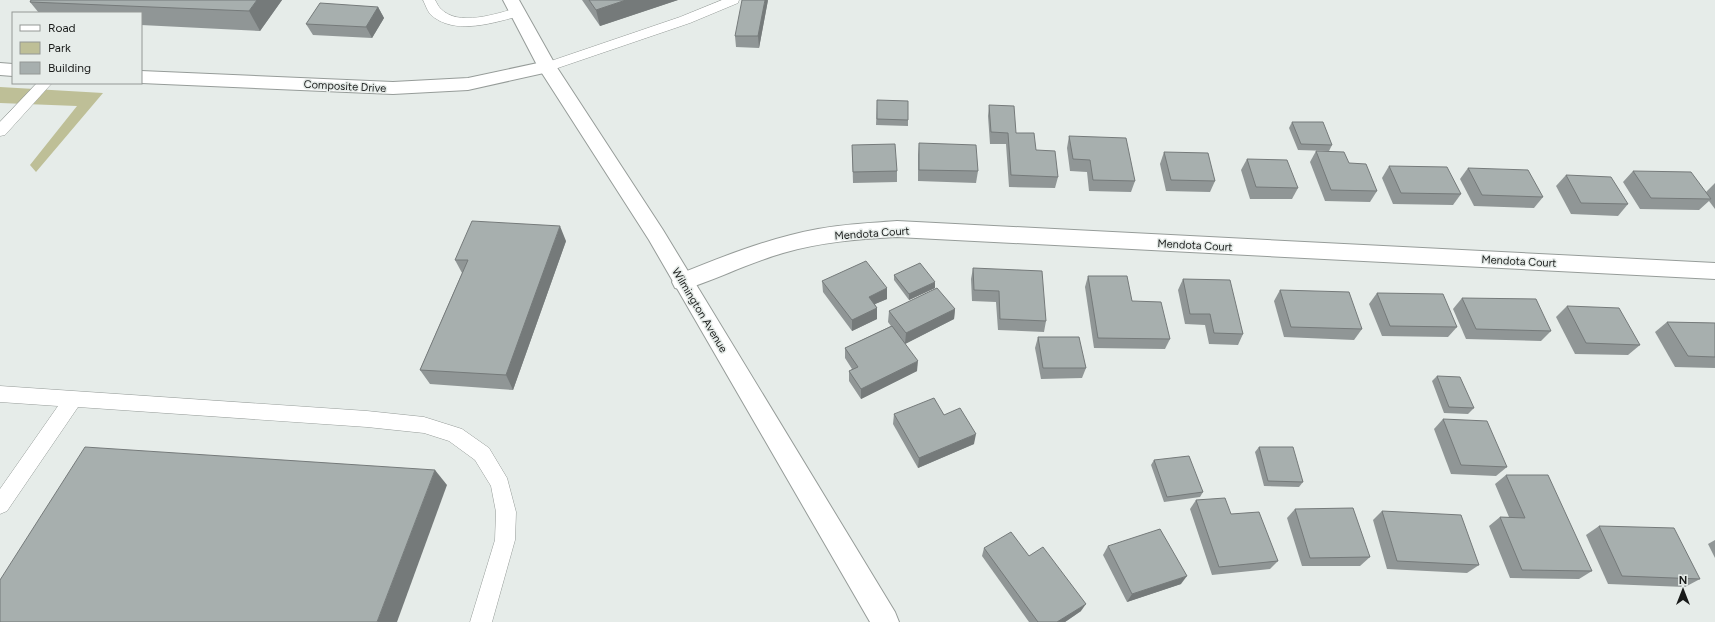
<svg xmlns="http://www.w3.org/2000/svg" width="1715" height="622" viewBox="0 0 1715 622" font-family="Figtree,sans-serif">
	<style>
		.green { fill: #bebf97 }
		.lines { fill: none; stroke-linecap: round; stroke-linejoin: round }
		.service-casing { stroke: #969c99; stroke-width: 1 }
		.minor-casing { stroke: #969c99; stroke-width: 2 }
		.primary-casing { stroke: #969c99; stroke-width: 2 }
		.service { fill: #fff; fill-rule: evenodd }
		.minor { fill: #fff; fill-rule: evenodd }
		.primary { fill: #fff; fill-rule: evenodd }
		.wall { fill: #909696 }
		.shaded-wall { fill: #757a7a }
		.building { fill: #a7afae; stroke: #757a7a }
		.labels { text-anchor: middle; stroke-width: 3; stroke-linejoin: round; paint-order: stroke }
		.street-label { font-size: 11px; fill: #191b1a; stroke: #e6ece9 }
	</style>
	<rect width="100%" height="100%" fill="#e6ece9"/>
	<polygon class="green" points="0,87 103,93 36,172 30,165 77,106 0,103"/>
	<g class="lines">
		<g class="service-casing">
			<g id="service">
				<path d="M423,0H435C437,3 438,6 440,8C458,28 497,13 518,8L523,9L524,12L523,15C496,22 454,37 430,14C427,10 425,4 423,0Z"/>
				<polygon points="722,0 739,0 738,3 690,23 552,70 547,71 542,70 540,67 542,64 680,17"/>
				<polygon points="37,83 52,83 5,135 0,136 0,122"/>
				<polygon points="0,386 367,411 424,417 462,429 489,448 507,478 516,512 515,540 492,622 470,622 495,540 496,512 491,486 475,460 449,441 424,433 367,427 78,407 7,511 0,514 0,489 58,406 0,402"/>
			</g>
		</g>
		<g class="minor-casing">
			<g id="minor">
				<polygon points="547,61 553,63 556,67 553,71 468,90 393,94 141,83 141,71 393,82 468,78"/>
				<polygon points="0,63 13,64 13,76 0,75"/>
				<path d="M897,221L1715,263V279L897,237C858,239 821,242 783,253C749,263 717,279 683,290L675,288L672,282L675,276C721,257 769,238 818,229C844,224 871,223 897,221Z"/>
			</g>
		</g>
		<g class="primary-casing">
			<polygon id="primary" points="503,0 519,0 556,66 663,230 895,612 899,622 870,622 649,240 538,67"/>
		</g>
		<use href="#service" class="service"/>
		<use href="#minor" class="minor"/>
		<use href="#primary" class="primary"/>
	</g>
	<g class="wall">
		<polygon points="31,0 282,0 260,31 141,25 141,13 39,13 30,2"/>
		<polygon points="582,0 678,0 600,26"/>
		<polygon points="768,0 759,48 736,47 735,36"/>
		<polygon points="378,7 384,18 372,38 313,35 306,24"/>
		<polygon points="877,100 908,120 908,126 876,125"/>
		<polygon points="989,105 1016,133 1036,150 1058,177 1055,188 1009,187 1006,144 990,144 988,116"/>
		<polygon points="1292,122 1332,145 1329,151 1298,150 1289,128"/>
		<polygon points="1069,136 1135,181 1131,192 1089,191 1087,172 1070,171 1067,148"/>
		<polygon points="919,143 978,171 976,183 918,181 918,155"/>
		<polygon points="852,145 897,171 897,182 853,183"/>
		<polygon points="1316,151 1349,163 1377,191 1370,202 1325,201 1310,162"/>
		<polygon points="1164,152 1215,181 1210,192 1166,191 1160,164"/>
		<polygon points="1247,159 1298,188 1292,199 1250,199 1241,170"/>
		<polygon points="1389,166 1461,194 1453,205 1393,204 1382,178"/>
		<polygon points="1468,168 1543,197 1534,208 1474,206 1460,179"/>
		<polygon points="1633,171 1706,192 1715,183 1715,209 1709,201 1699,210 1640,209 1623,182"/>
		<polygon points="1566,175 1628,204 1618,216 1571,214 1556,186"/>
		<polygon points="566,241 513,390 430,384 420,370 462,273 455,260"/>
		<polygon points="973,268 1046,321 1044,332 998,330 996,302 972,301 971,279"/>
		<polygon points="894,275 935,288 909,300 894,280"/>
		<polygon points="1088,276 1132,301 1170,339 1165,349 1094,348 1085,287"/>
		<polygon points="1183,279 1243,334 1238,345 1209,344 1205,325 1185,324 1178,290"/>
		<polygon points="822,281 887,288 887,299 875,304 877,308 877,319 852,331 823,292"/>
		<polygon points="1280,290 1362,329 1354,340 1284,337 1274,301"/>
		<polygon points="1377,293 1457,327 1448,337 1382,336 1369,304"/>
		<polygon points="1462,298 1551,331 1541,341 1466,339 1453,309"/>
		<polygon points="1567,306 1640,345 1628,355 1575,354 1556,317"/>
		<polygon points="955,309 954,319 905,344 917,371 861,399 849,381 849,371 852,369 845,358 845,348 891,326 888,322 889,311"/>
		<polygon points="1667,322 1715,323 1715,368 1675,367 1655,332"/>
		<polygon points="1038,337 1086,368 1082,378 1041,379 1035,348"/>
		<polygon points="1437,376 1474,408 1468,414 1444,413 1432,381"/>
		<polygon points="894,414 944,415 974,444 918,468 893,424"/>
		<polygon points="1443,419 1507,467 1496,476 1451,474 1434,429"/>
		<polygon points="1259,447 1303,482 1299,487 1264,486 1255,452"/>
		<polygon points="1154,460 1203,492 1200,497 1164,502 1151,465"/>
		<polygon points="1506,475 1592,571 1579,579 1510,578 1489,526 1500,517 1509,517 1495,484"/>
		<polygon points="1196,500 1231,514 1278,561 1270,569 1212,575 1190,509"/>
		<polygon points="1295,509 1370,557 1360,566 1302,566 1287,518"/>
		<polygon points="1382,511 1479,565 1467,573 1387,569 1373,520"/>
		<polygon points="1599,526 1700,579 1685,587 1608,584 1586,535"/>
		<polygon points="1715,540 1715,558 1708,544"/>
		<polygon points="1108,546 1181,584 1127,602 1103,555"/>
		<polygon points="984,548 1029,556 1081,611 1065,622 1029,622 982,556"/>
	</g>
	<g class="shaded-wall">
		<polygon points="257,0 282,0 260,31 249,11"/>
		<polygon points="626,0 678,0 600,26 596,10"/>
		<polygon points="765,0 768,0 759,48 758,36"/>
		<polygon points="378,7 384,18 372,38 366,27"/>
		<polygon points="560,226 566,241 513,390 506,375"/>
		<polygon points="935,282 935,288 909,300 909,294"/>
		<polygon points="887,288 887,299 868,307 869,297"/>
		<polygon points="877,308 877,319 852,331 852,320"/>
		<polygon points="955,309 954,319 905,344 906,333"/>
		<polygon points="918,361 917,371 861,399 861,389"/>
		<polygon points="976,434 974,444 918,468 919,458"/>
		<polygon points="435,470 447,485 397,622 377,622"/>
		<polygon points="1187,576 1181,584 1127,602 1132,594"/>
		<polygon points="1086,604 1081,611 1065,622 1057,622"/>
	</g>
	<g class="building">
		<polygon points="31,0 257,0 249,11 30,2"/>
		<polygon points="589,0 626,0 596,10"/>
		<polygon points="742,0 765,0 758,36 735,36"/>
		<polygon points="320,3 378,7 366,27 306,24"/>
		<polygon points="877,100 908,101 908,120 877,119"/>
		<polygon points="989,105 1014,106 1016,133 1034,133 1036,150 1055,151 1058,177 1011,175 1008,133 991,132"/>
		<polygon points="1292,122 1323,122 1332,145 1301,144"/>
		<polygon points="1069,136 1126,138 1135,181 1093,180 1090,160 1073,159"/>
		<polygon points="919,143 976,145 978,171 919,170"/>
		<polygon points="895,144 897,171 853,172 852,145"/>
		<polygon points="1316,151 1344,152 1349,163 1366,164 1377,191 1331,190"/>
		<polygon points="1164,152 1208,153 1215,181 1171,180"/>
		<polygon points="1247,159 1287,160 1298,188 1256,187"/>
		<polygon points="1389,166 1447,167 1461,194 1401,193"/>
		<polygon points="1468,168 1528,170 1543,197 1482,195"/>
		<polygon points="1633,171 1691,172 1711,199 1651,198"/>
		<polygon points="1566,175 1611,177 1628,204 1581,203"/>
		<polygon points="472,221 560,226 506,375 420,370 468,260 455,260"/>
		<polygon points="866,261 887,288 869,297 877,308 852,320 822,281"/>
		<polygon points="920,263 935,282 909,294 894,275"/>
		<polygon points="973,268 1042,271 1046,321 1000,319 999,291 974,290"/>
		<polygon points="1088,276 1127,276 1132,301 1161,302 1170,339 1098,338"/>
		<polygon points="1183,279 1230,280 1243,334 1214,333 1210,314 1190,314"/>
		<polygon points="937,288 955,309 906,333 889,311"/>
		<polygon points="1280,290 1349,292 1362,329 1291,327"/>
		<polygon points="1377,293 1443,294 1457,327 1390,326"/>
		<polygon points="1462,298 1536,299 1551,331 1476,329"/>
		<polygon points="1567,306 1619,308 1640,345 1586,343"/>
		<polygon points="1667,322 1715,323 1715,357 1688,356"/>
		<polygon points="892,326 918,361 861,389 849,371 858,367 845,348"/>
		<polygon points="1038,337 1079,337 1086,368 1043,368"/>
		<polygon points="1437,376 1460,377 1474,408 1449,407"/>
		<polygon points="934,398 944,415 960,408 976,434 919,458 894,414"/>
		<polygon points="1443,419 1487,421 1507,467 1461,465"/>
		<polygon points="85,447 435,470 377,622 0,622 0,580"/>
		<polygon points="1259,447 1293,447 1303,482 1268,481"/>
		<polygon points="1189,456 1203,492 1167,497 1154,460"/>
		<polygon points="1506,475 1548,475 1592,571 1522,570 1500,517 1525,518"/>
		<polygon points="1225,498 1231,514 1259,512 1278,561 1219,567 1196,500"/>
		<polygon points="1353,508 1370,557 1310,558 1295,509"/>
		<polygon points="1382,511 1461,515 1479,565 1397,561"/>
		<polygon points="1599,526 1674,528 1700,579 1622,576"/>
		<polygon points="1160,529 1187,576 1132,594 1108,546"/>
		<polygon points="1011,532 1029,556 1043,547 1086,604 1057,622 1038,622 984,548"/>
	</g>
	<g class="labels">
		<g class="street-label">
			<text transform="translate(345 86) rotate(3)" y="4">Composite Drive</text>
			<text transform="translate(872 233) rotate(-4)" y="4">Mendota Court</text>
			<text transform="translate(1195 245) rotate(3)" y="4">Mendota Court</text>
			<text transform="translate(1519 261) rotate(3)" y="4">Mendota Court</text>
			<text transform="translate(700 310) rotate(59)" y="4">Wilmington Avenue</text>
		</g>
	</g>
	<rect x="12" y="12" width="130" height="72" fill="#e6ece9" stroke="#949896"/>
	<rect x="20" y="25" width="20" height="6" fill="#ffffff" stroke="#949896"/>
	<text x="48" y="32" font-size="12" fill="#191b1a">Road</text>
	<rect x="20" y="42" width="20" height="12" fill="#bebf97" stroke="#949896"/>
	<text x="48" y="52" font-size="12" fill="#191b1a">Park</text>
	<rect x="20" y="62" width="20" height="12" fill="#a7afae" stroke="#949896"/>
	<text x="48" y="72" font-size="12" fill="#191b1a">Building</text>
	<g transform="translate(1683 590)" stroke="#e6ece9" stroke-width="3" paint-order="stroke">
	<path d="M0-3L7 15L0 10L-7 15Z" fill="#191b1a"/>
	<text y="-6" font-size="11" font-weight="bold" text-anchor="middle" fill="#191b1a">N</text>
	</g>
</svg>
